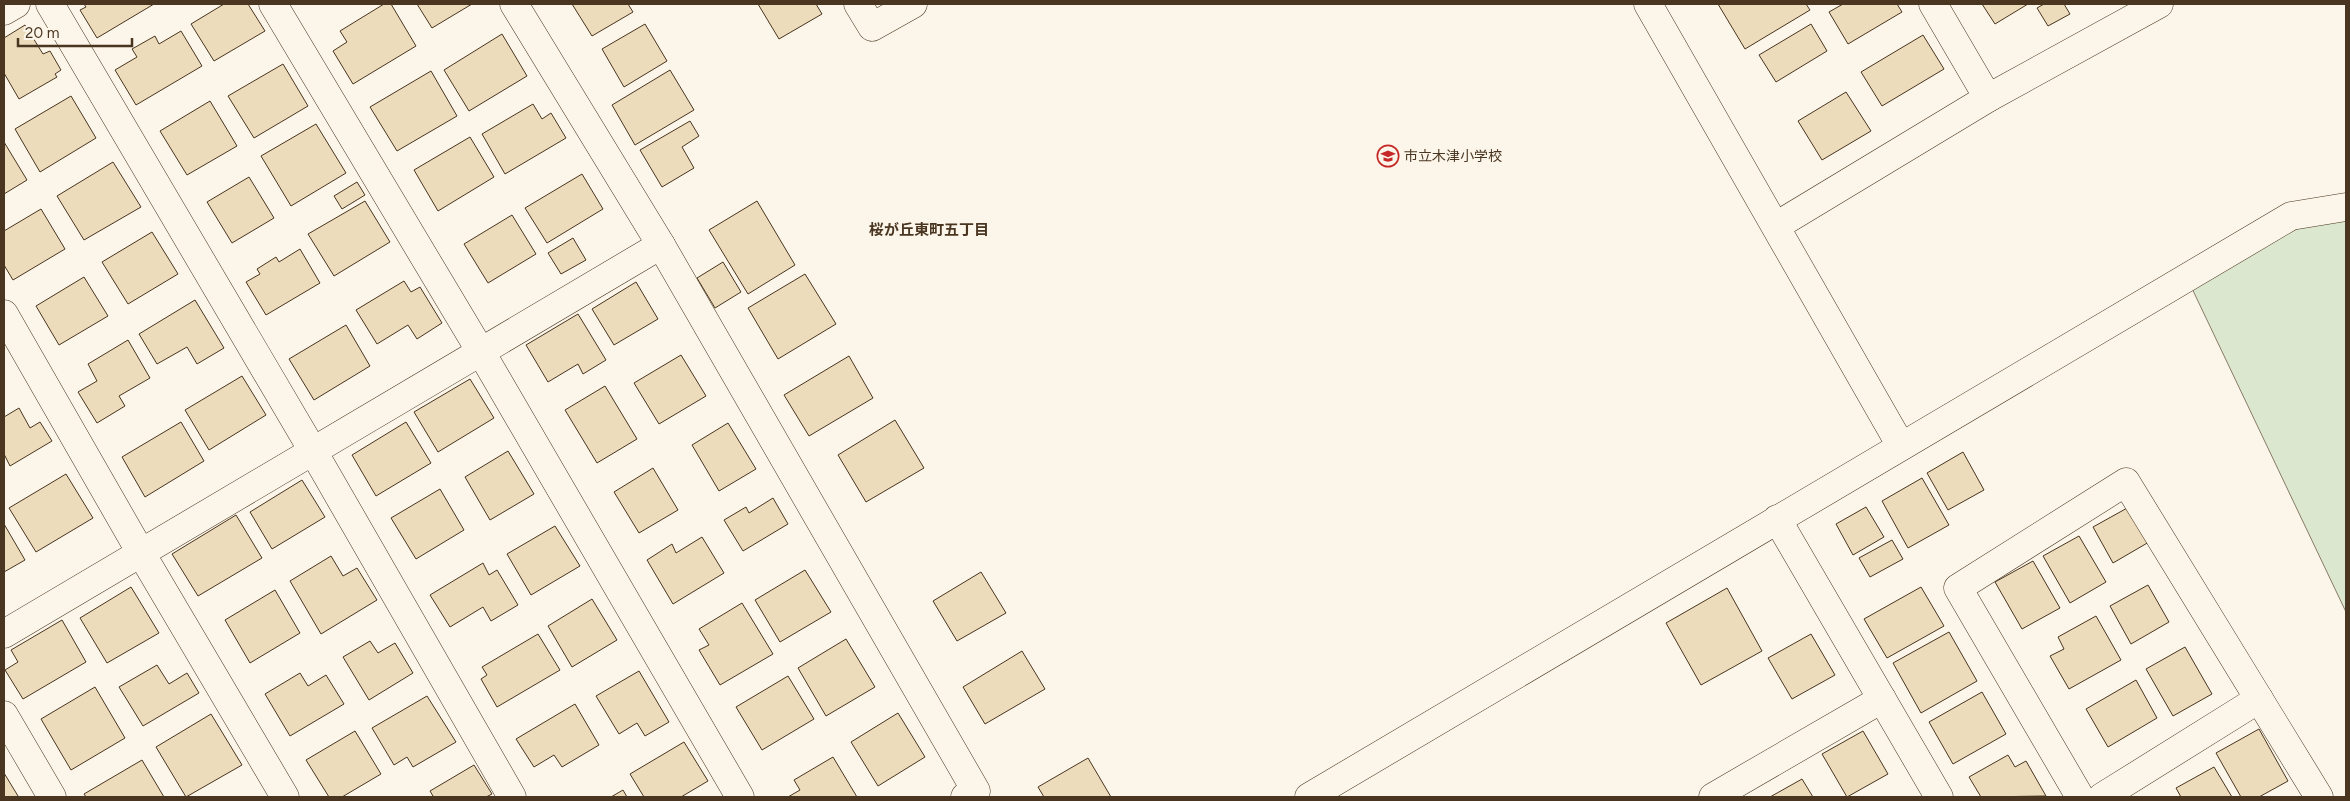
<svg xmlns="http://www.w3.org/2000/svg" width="2350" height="801" viewBox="0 0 2350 801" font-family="Figtree,'Noto Sans JP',sans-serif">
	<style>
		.green { fill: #dce7d0; stroke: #887966 }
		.building { fill: #ecdcbc; stroke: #4a3520 }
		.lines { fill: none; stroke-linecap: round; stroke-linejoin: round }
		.minor-casing { stroke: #4a3520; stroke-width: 29 }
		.tertiary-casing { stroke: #4a3520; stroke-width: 29 }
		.minor { stroke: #fbf6e9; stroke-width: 28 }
		.tertiary { stroke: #fbf6e9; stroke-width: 28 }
		.labels { text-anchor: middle; stroke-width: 4; stroke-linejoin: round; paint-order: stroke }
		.poi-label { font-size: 14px; fill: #4a3520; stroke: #fbf6e9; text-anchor: start }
		.neighbourhood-label { font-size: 15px; font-weight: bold; fill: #4a3520; stroke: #fbf6e9 }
	</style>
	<rect width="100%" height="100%" fill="#fbf6e9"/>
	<polygon class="green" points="2346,207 2346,612 2187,278"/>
	<g class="building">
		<polygon points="84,4 154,4 97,38 80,10 86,7"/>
		<polygon points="224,4 248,4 265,31 214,61 191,24"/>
		<polygon points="384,4 391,4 416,46 353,84 333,51 347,42 340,31"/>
		<polygon points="417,4 472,4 432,28"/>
		<polygon points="572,4 628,4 633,12 592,36"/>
		<polygon points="758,4 816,4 822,14 779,39"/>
		<polygon points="1718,4 1806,4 1810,10 1745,49"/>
		<polygon points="1843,4 1897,4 1902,12 1848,44 1829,12"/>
		<polygon points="1982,4 2028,4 1995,24"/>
		<polygon points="2044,4 2064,4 2070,14 2048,26 2037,8"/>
		<polygon points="645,24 667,61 624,87 602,49"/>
		<polygon points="1811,24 1827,51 1776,82 1759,55"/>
		<polygon points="25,25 43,54 50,51 61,70 55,74 57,77 19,99 4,73 4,38"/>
		<polygon points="181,31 202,66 136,105 115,70 137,57 132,49 155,36 159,44"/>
		<polygon points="502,34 527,76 469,111 444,70"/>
		<polygon points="1923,35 1944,69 1882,106 1861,72"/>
		<polygon points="283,64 308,106 254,138 228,96"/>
		<polygon points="670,70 694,110 635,145 612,105"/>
		<polygon points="431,71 457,116 397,151 370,107"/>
		<polygon points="1846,92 1871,131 1822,160 1798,121"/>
		<polygon points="71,96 96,138 40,172 15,129"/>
		<polygon points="210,101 237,146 187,175 160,131"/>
		<polygon points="533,104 542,119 551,113 566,138 505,174 482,134"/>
		<polygon points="690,121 699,136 682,147 694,168 662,187 640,150"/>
		<polygon points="316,124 346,173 291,206 261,156"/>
		<polygon points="470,137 494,177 438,211 414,170"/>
		<polygon points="4,142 27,180 4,194"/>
		<polygon points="113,162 141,207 84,240 57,196"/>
		<polygon points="582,174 603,209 547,243 525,208"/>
		<polygon points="249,177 274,218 232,243 207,202"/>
		<polygon points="357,182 365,195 342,209 334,196"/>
		<polygon points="365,201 390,242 334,276 308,234"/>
		<polygon points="757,201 795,265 748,294 709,230"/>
		<polygon points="41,209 65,249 13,280 4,265 4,231"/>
		<polygon points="512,215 536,254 488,283 464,244"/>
		<polygon points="152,232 178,274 128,304 102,262"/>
		<polygon points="573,238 586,260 561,274 548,253"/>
		<polygon points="300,249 320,283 266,315 246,282 260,274 257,269 276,257 279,262"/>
		<polygon points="723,262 741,292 715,308 697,278"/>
		<polygon points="805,274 836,324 778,359 748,308"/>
		<polygon points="84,277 108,316 59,345 36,306"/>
		<polygon points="404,281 411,292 420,287 442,323 417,339 408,325 377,344 356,310"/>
		<polygon points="636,282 658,319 614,345 592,309"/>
		<polygon points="195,300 224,348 197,364 187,347 157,364 139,334"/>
		<polygon points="578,314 606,360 583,374 578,364 548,382 526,345"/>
		<polygon points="346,325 370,366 314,400 289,359"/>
		<polygon points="128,340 150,378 119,396 125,406 97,423 78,392 97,381 88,364"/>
		<polygon points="681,355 706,396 659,424 634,383"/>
		<polygon points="849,356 873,398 809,436 784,395"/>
		<polygon points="242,376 266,415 209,450 185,410"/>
		<polygon points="470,379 494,418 438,452 414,412"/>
		<polygon points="605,386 637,439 597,463 565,410"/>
		<polygon points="19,408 30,428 40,422 52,441 10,466 4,454 4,417"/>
		<polygon points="895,420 924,468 866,502 838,455"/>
		<polygon points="181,422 204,461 145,497 122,457"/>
		<polygon points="406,422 431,463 376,496 352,455"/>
		<polygon points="728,423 756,469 719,491 692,445"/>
		<polygon points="508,451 534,494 490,520 465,477"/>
		<polygon points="1963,452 1984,490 1948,510 1927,473"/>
		<polygon points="653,468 678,510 639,533 614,492"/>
		<polygon points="66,474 93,518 36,552 9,508"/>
		<polygon points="1922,478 1949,525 1908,548 1882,501"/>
		<polygon points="302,480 325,517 272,549 250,512"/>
		<polygon points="440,489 464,530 416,559 391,518"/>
		<polygon points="773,498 788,524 743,551 724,520 746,507 749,513"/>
		<polygon points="1866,507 1884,537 1853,555 1836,524"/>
		<polygon points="2129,507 2149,542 2113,563 2093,527"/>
		<polygon points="236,515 262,558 198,596 172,554"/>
		<polygon points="4,524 25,560 4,572"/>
		<polygon points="555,526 580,566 531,595 507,554"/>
		<polygon points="2079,536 2106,582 2070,603 2043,556"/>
		<polygon points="702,537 724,573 673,604 647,560 672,544 676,553"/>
		<polygon points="1892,540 1903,559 1870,577 1859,558"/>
		<polygon points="331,556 343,576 357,568 377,600 321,634 290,581"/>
		<polygon points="2033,561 2060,608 2022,629 1995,582"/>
		<polygon points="483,563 489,575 497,570 518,605 491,621 483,607 450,627 430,595"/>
		<polygon points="805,570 831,612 780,642 755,600"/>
		<polygon points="981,572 1006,613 957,641 933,601"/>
		<polygon points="2148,585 2169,622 2131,644 2110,606"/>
		<polygon points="131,587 159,633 107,663 80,618"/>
		<polygon points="1921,587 1944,626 1887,658 1864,619"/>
		<polygon points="1727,588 1762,651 1701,685 1666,623"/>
		<polygon points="275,590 300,633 250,663 225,620"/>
		<polygon points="592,599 617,640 572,667 548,626"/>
		<polygon points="742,603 773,654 720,685 699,650 709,645 699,629"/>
		<polygon points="2096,616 2121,660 2069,689 2050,656 2064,649 2058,637"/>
		<polygon points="62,620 86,662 23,699 5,670 18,662 11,650"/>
		<polygon points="1949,632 1977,681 1921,713 1893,663"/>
		<polygon points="538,634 560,670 497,707 481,679 487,675 482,667"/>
		<polygon points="1811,634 1835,675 1792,699 1768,658"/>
		<polygon points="846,639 875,687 826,716 798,668"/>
		<polygon points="370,641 378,653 395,643 413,673 369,700 343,657"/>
		<polygon points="2185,647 2212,694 2173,716 2146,669"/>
		<polygon points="1022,651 1045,689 985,724 963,687"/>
		<polygon points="157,665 169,684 187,673 199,693 143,726 119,687"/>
		<polygon points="639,671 669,722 645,736 637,723 619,734 596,696"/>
		<polygon points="300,673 308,686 326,675 344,704 290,736 265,694"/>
		<polygon points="788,676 814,719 762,750 736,707"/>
		<polygon points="2136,680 2157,718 2108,747 2086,709"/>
		<polygon points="95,687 125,738 71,770 41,719"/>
		<polygon points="1982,692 2006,734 1953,764 1929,722"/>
		<polygon points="427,696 456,742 413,767 407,757 394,765 372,728"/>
		<polygon points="575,704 599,745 562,767 554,755 534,767 516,739"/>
		<polygon points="898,713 925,757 878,786 851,742"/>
		<polygon points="211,714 242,765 186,797 156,747"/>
		<polygon points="2259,729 2288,781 2259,797 2241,797 2216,753"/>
		<polygon points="355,731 381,774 342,797 329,797 306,760"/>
		<polygon points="1863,731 1888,774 1847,797 1822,754"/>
		<polygon points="684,742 708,781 681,797 644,797 630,774"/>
		<polygon points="2008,755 2015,767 2026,761 2046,796 1981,797 1969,777"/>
		<polygon points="833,757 857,797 788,797 800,790 794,780"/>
		<polygon points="1088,758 1111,797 1044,797 1038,787"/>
		<polygon points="142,760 164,797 86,797 84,794"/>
		<polygon points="474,765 492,794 486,797 431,797 433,796 430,791"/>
		<polygon points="2214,767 2232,797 2181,797 2176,788"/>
		<polygon points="4,773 18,796 16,797 4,797"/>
		<polygon points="1802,779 1813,797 1770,797"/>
		<polygon points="623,790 627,797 611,797"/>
	</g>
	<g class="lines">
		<g class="minor-casing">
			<g id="minor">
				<polyline points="50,4 313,451 512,797"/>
				<polyline points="273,4 481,352 740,797"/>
				<polyline points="858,4 872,27 913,4"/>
				<polyline points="1933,4 1988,98"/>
				<polyline points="4,11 16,4"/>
				<polyline points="1776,226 1988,98 2159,4"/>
				<polyline points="661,245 976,791 965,797"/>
				<polyline points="4,314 141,553 285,797"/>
				<polyline points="1777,519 1939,797"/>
				<polyline points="4,634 661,245 514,4"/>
				<polyline points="4,715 52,797"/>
				<polyline points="1713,797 1882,699"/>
				<polyline points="2080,797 1958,588 2126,482 2319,797"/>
				<polyline points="2102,797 2259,699"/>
			</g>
		</g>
		<g class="tertiary-casing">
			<g id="tertiary">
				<polyline points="1648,4 1901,446"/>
				<polyline points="1309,797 2291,216 2346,207"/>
			</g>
		</g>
		<use href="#minor" class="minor"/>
		<use href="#tertiary" class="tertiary"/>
	</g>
	<defs>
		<g id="school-ring" transform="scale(1.125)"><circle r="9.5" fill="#fbf6e9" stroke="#c62828" stroke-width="1.5"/><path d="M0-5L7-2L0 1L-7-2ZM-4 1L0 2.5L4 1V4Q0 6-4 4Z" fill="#c62828"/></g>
	</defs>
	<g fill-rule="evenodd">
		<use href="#school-ring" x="1388" y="156"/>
	</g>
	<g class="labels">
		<g class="poi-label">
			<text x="1404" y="161">市立木津小学校</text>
		</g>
		<g class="neighbourhood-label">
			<text x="929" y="235">桜が丘東町五丁目</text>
		</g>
	</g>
	<rect width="2350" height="801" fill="none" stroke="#4a3520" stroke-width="10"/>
	<path d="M18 38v8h114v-8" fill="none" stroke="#4a3520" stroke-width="2.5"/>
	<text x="25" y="38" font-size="15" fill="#4a3520" stroke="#fbf6e9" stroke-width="4" paint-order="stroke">20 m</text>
</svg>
